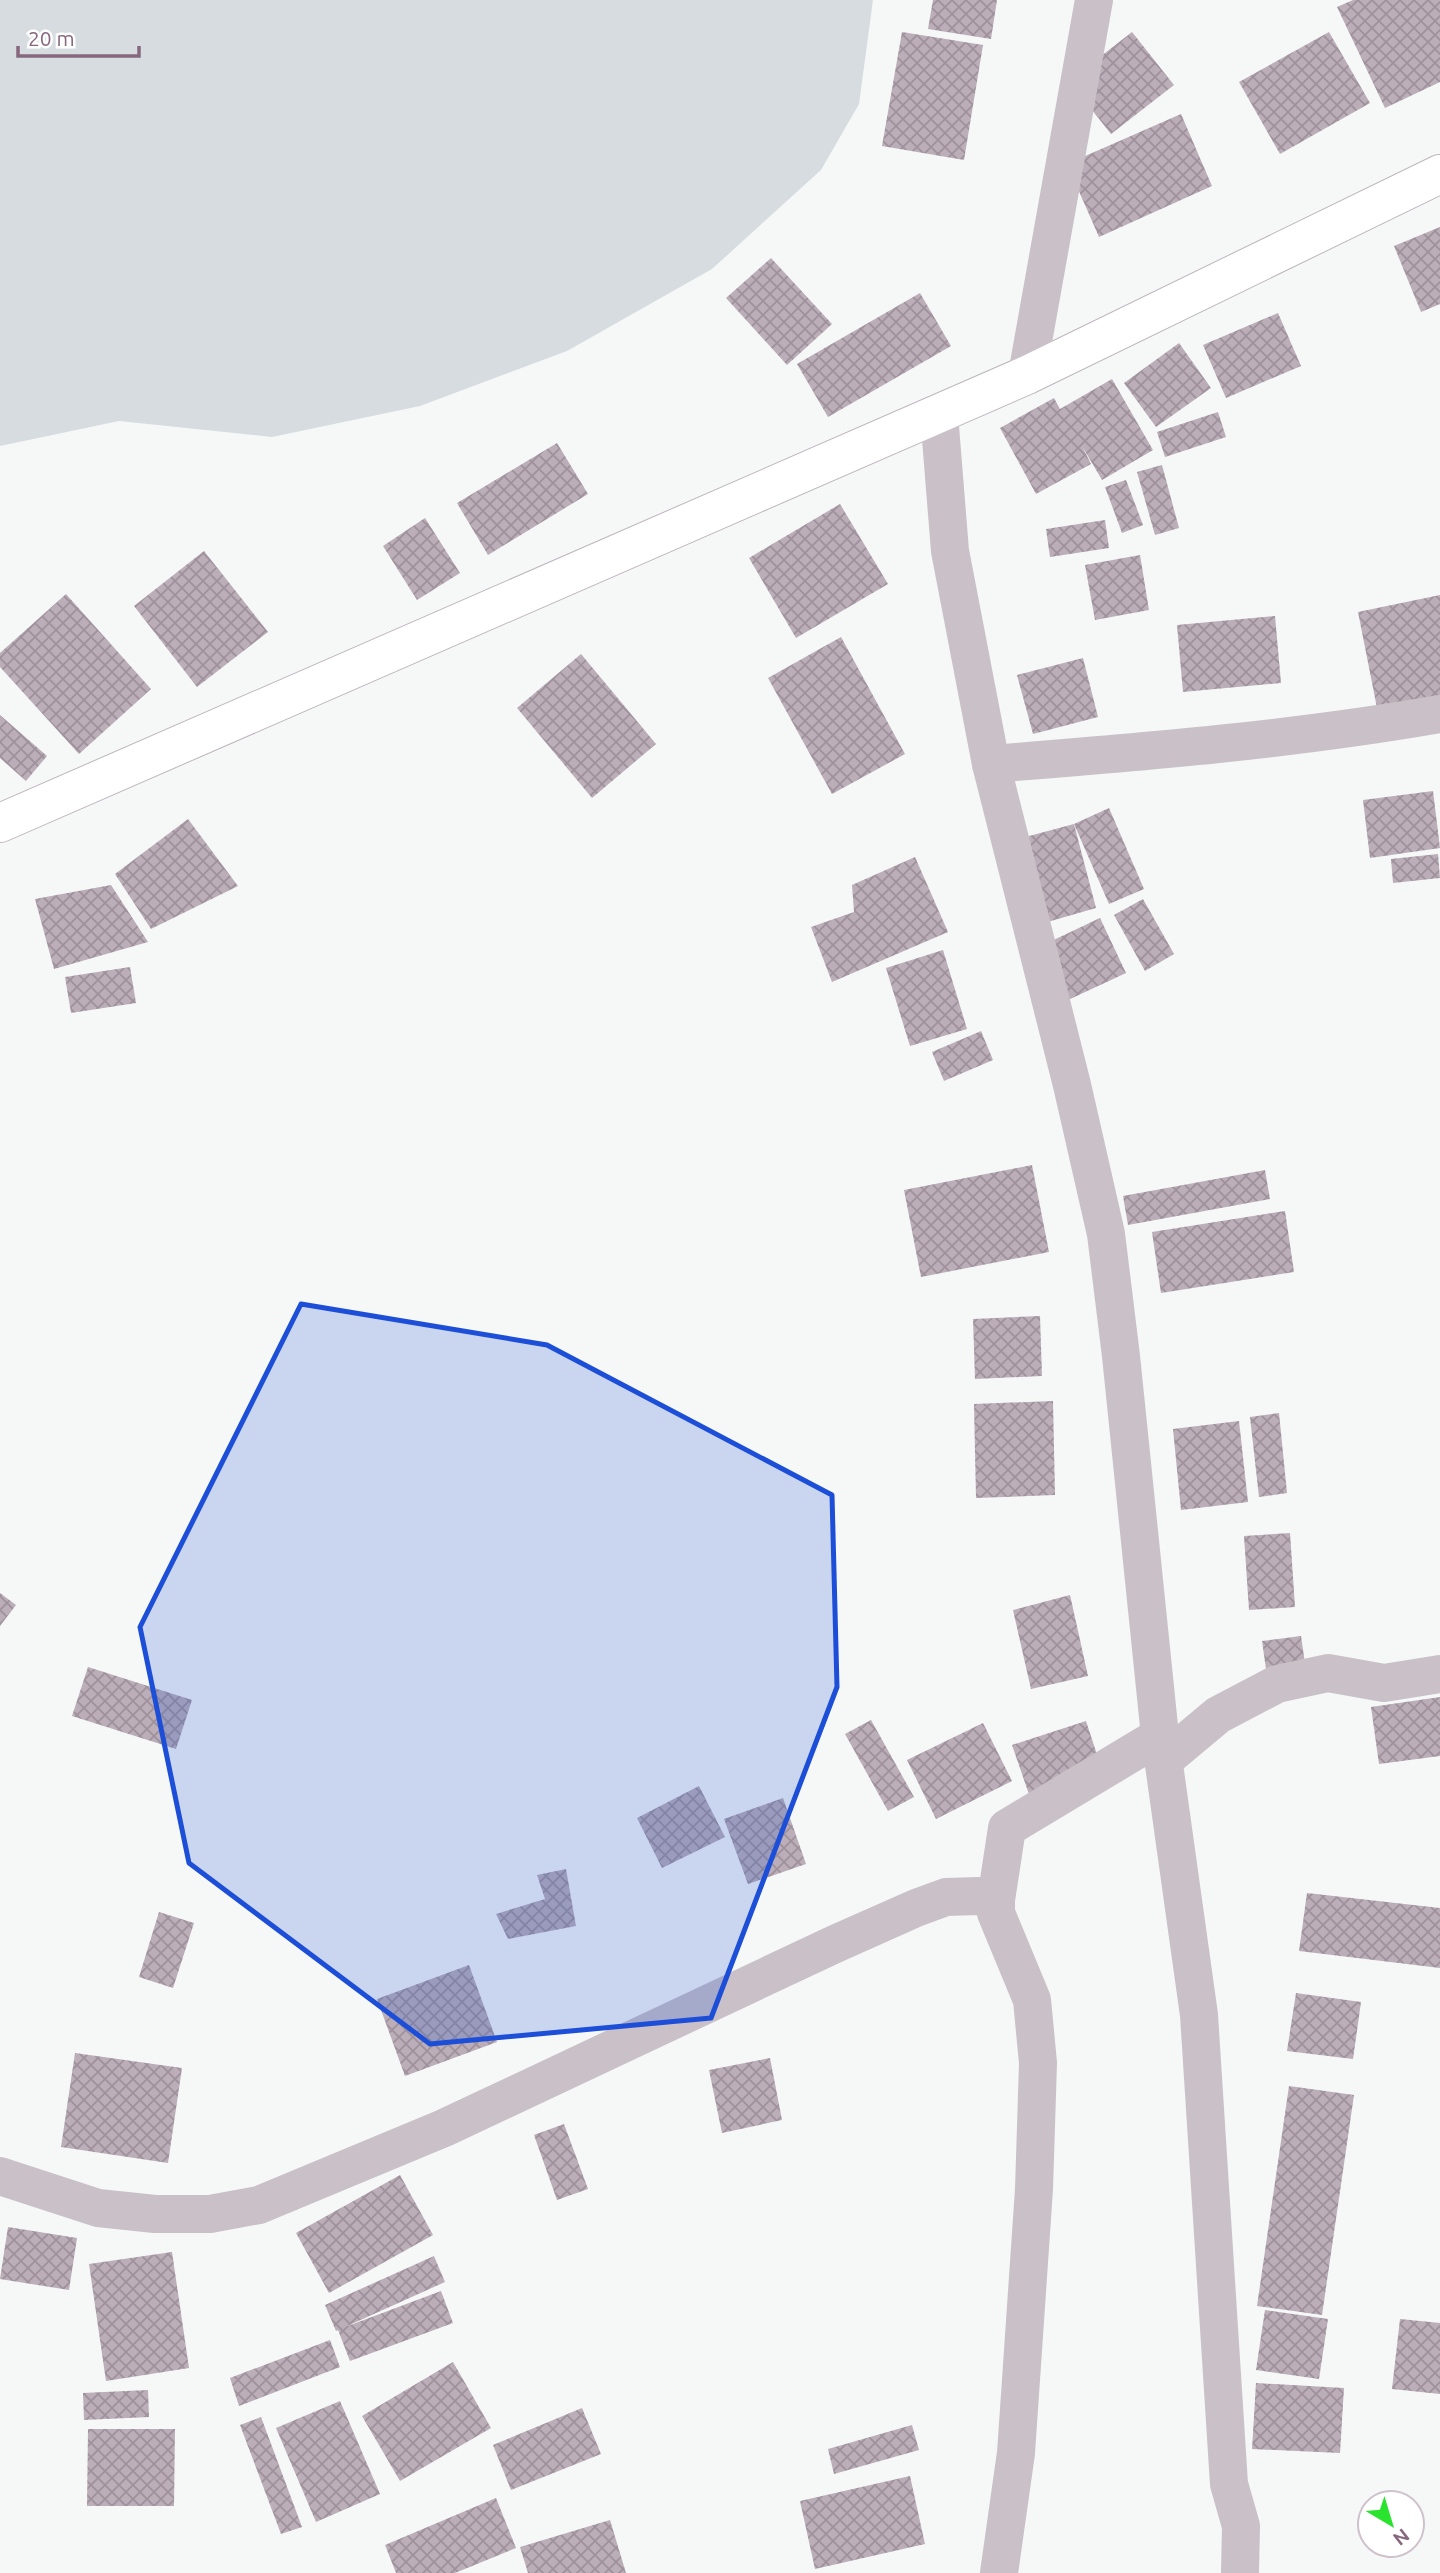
<svg xmlns="http://www.w3.org/2000/svg" width="1440" height="2573" viewBox="0 0 1440 2573" font-family="Ubuntu,sans-serif">
	<style>
		.grass { fill: #d6dcdf }
		.building { fill: url(#building-cross-hatch) }
		.lines { fill: none; stroke-linecap: round; stroke-linejoin: round }
		.secondary-casing { stroke: #bfb5bd; stroke-width: 40 }
		.street { stroke: #c9c1c7; stroke-width: 38 }
		.secondary { stroke: #fff; stroke-width: 38 }
		.marked { fill: #1d4ed8; fill-opacity: 0.2; stroke: #1d4ed8; stroke-width: 5; stroke-linejoin: round }
	</style>
	<defs>
		<pattern id="building-cross-hatch" width="8" height="8" patternUnits="userSpaceOnUse" patternTransform="scale(1.75)"><rect width="8" height="8" fill="#bbaeb8"/><path d="M0 0l8 8M0 8l8-8" fill="none" stroke="#9e919b"/></pattern>
	</defs>
	<rect width="100%" height="100%" fill="#f5f8f7"/>
	<polygon class="grass" points="0,0 873,0 859,104 821,170 712,269 567,351 420,406 272,437 119,421 0,446"/>
	<g class="building">
		<polygon points="933,0 997,0 991,39 928,29"/>
		<polygon points="1353,0 1440,0 1440,82 1385,108 1337,7"/>
		<polygon points="902,32 983,45 964,160 882,146"/>
		<polygon points="1132,32 1174,85 1111,134 1069,81"/>
		<polygon points="1329,32 1370,103 1280,154 1239,82"/>
		<polygon points="1181,114 1212,186 1099,237 1067,164"/>
		<polygon points="1440,227 1440,304 1421,312 1394,246"/>
		<polygon points="771,258 832,324 787,365 726,298"/>
		<polygon points="920,293 951,346 828,417 797,364"/>
		<polygon points="1278,313 1301,366 1226,398 1203,345"/>
		<polygon points="1179,343 1211,388 1156,427 1124,383"/>
		<polygon points="1112,379 1153,450 1102,480 1082,446 1091,464 1036,494 1000,428 1054,398 1060,409"/>
		<polygon points="1218,412 1226,437 1165,457 1157,432"/>
		<polygon points="557,443 588,494 488,555 457,503"/>
		<polygon points="1162,465 1179,528 1155,535 1137,472"/>
		<polygon points="1126,480 1143,525 1122,533 1105,487"/>
		<polygon points="840,504 888,584 796,638 749,558"/>
		<polygon points="425,518 460,573 417,600 383,546"/>
		<polygon points="1105,520 1109,548 1050,557 1046,529"/>
		<polygon points="204,551 268,632 197,687 134,606"/>
		<polygon points="1140,555 1149,610 1095,620 1085,565"/>
		<polygon points="66,594 151,689 79,754 0,667 0,653"/>
		<polygon points="1440,595 1440,701 1378,713 1358,612"/>
		<polygon points="1275,616 1281,683 1183,692 1177,625"/>
		<polygon points="841,637 905,754 832,794 768,678"/>
		<polygon points="581,654 656,744 592,798 517,708"/>
		<polygon points="1083,658 1098,717 1033,734 1017,675"/>
		<polygon points="0,715 47,756 26,781 0,758"/>
		<polygon points="1433,791 1440,848 1370,858 1363,800"/>
		<polygon points="1109,808 1144,889 1109,904 1074,824"/>
		<polygon points="188,819 238,886 151,929 115,874"/>
		<polygon points="1074,824 1096,908 1037,925 1014,840"/>
		<polygon points="1438,854 1440,878 1393,883 1391,859"/>
		<polygon points="915,857 948,932 832,982 811,927 854,912 852,885"/>
		<polygon points="111,885 148,942 54,969 35,899"/>
		<polygon points="1143,899 1174,954 1145,971 1114,915"/>
		<polygon points="1100,918 1126,973 1068,1000 1043,945"/>
		<polygon points="943,950 967,1029 910,1046 886,968"/>
		<polygon points="130,967 136,1003 71,1013 65,977"/>
		<polygon points="981,1031 993,1060 944,1081 932,1052"/>
		<polygon points="1032,1165 1049,1252 921,1277 904,1190"/>
		<polygon points="1265,1170 1270,1199 1128,1225 1123,1196"/>
		<polygon points="1285,1211 1294,1272 1161,1293 1152,1232"/>
		<polygon points="1040,1316 1042,1376 975,1379 973,1319"/>
		<polygon points="1053,1401 1055,1495 976,1498 974,1404"/>
		<polygon points="1279,1413 1287,1493 1259,1497 1250,1417"/>
		<polygon points="1239,1421 1248,1502 1181,1510 1173,1429"/>
		<polygon points="1290,1533 1295,1607 1249,1610 1244,1536"/>
		<polygon points="0,1593 16,1605 0,1626"/>
		<polygon points="1070,1595 1088,1676 1031,1689 1013,1610"/>
		<polygon points="1301,1636 1307,1677 1268,1683 1262,1641"/>
		<polygon points="88,1667 192,1700 176,1749 72,1716"/>
		<polygon points="1440,1697 1440,1756 1379,1764 1371,1707"/>
		<polygon points="871,1720 914,1797 888,1811 845,1734"/>
		<polygon points="1086,1721 1105,1779 1032,1803 1012,1745"/>
		<polygon points="983,1723 1012,1781 936,1819 907,1760"/>
		<polygon points="699,1786 725,1837 662,1868 637,1818"/>
		<polygon points="783,1798 806,1864 748,1884 724,1819"/>
		<polygon points="566,1869 576,1926 508,1939 496,1914 545,1899 537,1875"/>
		<polygon points="1307,1893 1440,1908 1440,1968 1299,1951"/>
		<polygon points="159,1912 194,1923 173,1988 139,1977"/>
		<polygon points="469,1965 497,2042 405,2076 377,1999"/>
		<polygon points="1296,1993 1361,2002 1353,2059 1287,2051"/>
		<polygon points="75,2053 182,2068 168,2163 61,2147"/>
		<polygon points="770,2058 782,2120 722,2133 709,2070"/>
		<polygon points="1289,2086 1354,2095 1322,2315 1257,2306"/>
		<polygon points="564,2124 588,2189 557,2200 534,2135"/>
		<polygon points="400,2175 433,2235 329,2293 296,2233"/>
		<polygon points="8,2227 77,2238 69,2290 0,2279"/>
		<polygon points="172,2252 189,2368 106,2381 89,2264"/>
		<polygon points="434,2256 445,2282 345,2327 441,2291 453,2323 350,2361 338,2330 336,2331 325,2305"/>
		<polygon points="1265,2310 1328,2319 1319,2379 1256,2370"/>
		<polygon points="1400,2319 1440,2323 1440,2394 1392,2389"/>
		<polygon points="330,2340 340,2367 239,2406 230,2378"/>
		<polygon points="453,2362 491,2428 400,2481 362,2416"/>
		<polygon points="1256,2383 1344,2388 1340,2453 1252,2449"/>
		<polygon points="148,2390 149,2417 84,2420 83,2393"/>
		<polygon points="340,2401 380,2494 316,2522 276,2428"/>
		<polygon points="582,2408 601,2454 511,2490 493,2445"/>
		<polygon points="261,2417 302,2527 281,2534 240,2425"/>
		<polygon points="912,2425 919,2450 834,2474 828,2449"/>
		<polygon points="88,2429 175,2429 174,2506 87,2506"/>
		<polygon points="910,2476 925,2544 815,2569 800,2501"/>
		<polygon points="496,2498 516,2548 455,2573 396,2573 385,2545"/>
		<polygon points="610,2520 626,2573 528,2573 520,2547"/>
	</g>
	<g class="lines">
		<g class="secondary-casing">
			<polyline id="secondary" points="0,823 1027,375 1440,174"/>
		</g>
		<g class="street">
			<polyline points="1027,375 1094,0"/>
			<polyline points="939,414 950,551 991,764 1072,1085 1106,1234 1121,1356 1160,1736 1199,2015 1229,2484 1241,2526 1240,2573"/>
			<path d="M991,764C1141,752 1291,740 1440,714"/>
			<polyline points="1163,1761 1218,1715 1277,1684 1328,1673 1384,1683 1440,1674"/>
			<polyline points="0,2176 98,2208 155,2214 210,2214 259,2205 444,2128 835,1944 916,1908 946,1897 979,1896 996,1900"/>
			<polyline points="999,2573 1016,2453 1034,2189 1038,2063 1032,2000 996,1913 996,1900 1007,1828 1160,1736"/>
		</g>
		<use href="#secondary" class="secondary"/>
	</g>
	<path class="marked" d="M301,1304L547,1345L832,1495L837,1687L711,2018L430,2044L189,1863L140,1627Z"/>
	<g transform="translate(1391 2524) rotate(142)"><circle r="33" fill="#ffffff" stroke="#cfc2cb" stroke-width="2"/>
	<path d="M0-5L12 26L0 18L-12 26Z" fill="#29e32f"/>
	<text y="-10" font-size="19" font-weight="bold" text-anchor="middle" fill="#86677e">N</text>
	</g>
	<path d="M18 46v10h121v-10" fill="none" stroke="#86677e" stroke-width="3.5"/>
	<text x="28" y="46" font-size="21" fill="#86677e" stroke="#ffffff" stroke-width="5" paint-order="stroke">20 m</text>
</svg>
